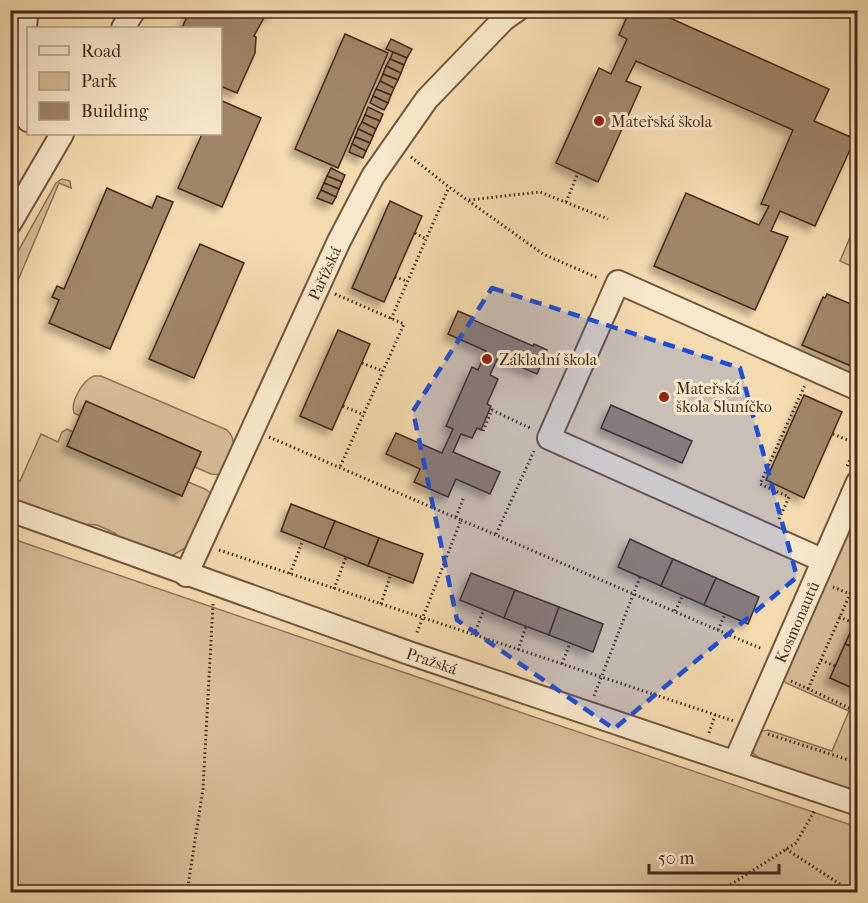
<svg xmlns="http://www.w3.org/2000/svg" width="868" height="903" viewBox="0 0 868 903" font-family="'IM FELL French Canon',serif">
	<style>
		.green { fill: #d6bd96; stroke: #8e7358; stroke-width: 1.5 }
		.building { fill: #a08667; stroke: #462919; stroke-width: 1.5; filter: url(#shadow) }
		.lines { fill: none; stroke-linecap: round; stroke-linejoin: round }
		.minor-casing { stroke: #72563e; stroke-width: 26 }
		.path { stroke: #462919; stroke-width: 3; stroke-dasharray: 1.5 3; stroke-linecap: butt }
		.minor { stroke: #f8e8cb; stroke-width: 22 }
		.marked { fill: #1d4ed8; fill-opacity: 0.2; stroke: #1d4ed8; stroke-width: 4.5; stroke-dasharray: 12 8; stroke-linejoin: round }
		.poi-dot { fill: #8f2418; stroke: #f8e8cb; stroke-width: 2 }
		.labels { text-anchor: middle; stroke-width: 6; stroke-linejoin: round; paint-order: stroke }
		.poi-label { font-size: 16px; fill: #462919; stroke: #f8e8cb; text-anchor: start }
		.street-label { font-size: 16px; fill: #462919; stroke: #f8e8cb }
	</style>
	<defs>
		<filter id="shadow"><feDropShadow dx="-5.5" dy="5.5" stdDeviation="3" flood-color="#0004"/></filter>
	</defs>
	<rect width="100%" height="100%" fill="#f4dbaf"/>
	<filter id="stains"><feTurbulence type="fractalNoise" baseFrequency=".00333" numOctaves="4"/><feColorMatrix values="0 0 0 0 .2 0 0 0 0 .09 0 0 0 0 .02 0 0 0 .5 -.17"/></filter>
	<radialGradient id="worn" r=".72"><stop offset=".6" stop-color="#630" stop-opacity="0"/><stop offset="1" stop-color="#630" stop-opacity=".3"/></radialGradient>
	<g class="green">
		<polygon points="62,179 70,181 71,188 59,183 11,297 11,264 56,183"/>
		<polygon points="857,221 858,269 857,269 840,261"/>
		<path d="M94,376H101L227,430C241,443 229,460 223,475L211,474L195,467L201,452L86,402L80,416L74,413C70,402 83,380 94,376Z"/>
		<polygon points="67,429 73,432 67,446 182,496 188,482 205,489 213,495 187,547 170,557 128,547 115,533 97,525 60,522 11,504 11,477 20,481 41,434 58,442 62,432"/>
		<polygon points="857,488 857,794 764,762 753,753 750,739 758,732 768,730 832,751 849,711 786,683 780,676"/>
		<polygon points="10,538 857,827 857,892 11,892"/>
	</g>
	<g class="building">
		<polygon points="190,10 202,13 203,10 274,10 270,17 266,14 254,36 256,37 255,53 237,93 220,86 220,28 182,28"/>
		<polygon points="630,10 652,10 829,89 814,121 855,139 815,226 780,211 771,231 788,237 755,310 654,266 686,193 759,225 769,206 761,204 793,130 636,61 626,81 641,87 598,182 556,163 599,68 611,74 627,39 619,35"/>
		<polygon points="345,34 388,53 338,168 295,149"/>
		<polygon points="391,39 412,49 407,58 386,49"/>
		<polygon points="393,52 407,58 404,65 390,59"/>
		<polygon points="390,59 404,65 401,73 386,66"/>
		<polygon points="386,66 401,73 398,80 383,74"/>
		<polygon points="383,74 398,80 394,88 380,81"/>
		<polygon points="380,81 394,88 391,95 376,89"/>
		<polygon points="376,89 391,95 388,103 373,96"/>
		<polygon points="373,96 388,103 384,110 370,103"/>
		<polygon points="220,100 261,118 222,207 178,188 202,134 220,134"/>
		<polygon points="368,107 383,114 380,121 365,115"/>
		<polygon points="365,115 380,121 376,129 362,122"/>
		<polygon points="362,122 376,129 373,136 358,129"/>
		<polygon points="358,129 373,136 370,143 355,137"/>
		<polygon points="355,137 370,143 366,151 352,144"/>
		<polygon points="352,144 366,151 363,158 349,152"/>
		<polygon points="331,168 345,175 342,182 327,176"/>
		<polygon points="327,176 342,182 339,189 324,183"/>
		<polygon points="324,183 339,189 336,197 321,190"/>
		<polygon points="107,188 152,208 157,196 173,202 110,349 49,323 59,300 52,297 57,286 64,289"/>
		<polygon points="321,190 336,197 332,204 317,198"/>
		<polygon points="390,201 422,216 384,302 352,288"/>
		<polygon points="200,244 244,263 194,378 149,359"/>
		<polygon points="827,294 858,307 858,369 802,345 823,297 825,298"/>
		<polygon points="458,311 472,317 471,319 533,346 534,344 547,350 537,374 498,357 490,375 498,379 487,404 491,406 481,430 477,428 472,438 461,434 453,452 500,472 490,494 456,479 448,497 414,482 420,469 386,454 396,433 442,453 453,429 446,426 472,367 478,370 486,351 448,334"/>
		<polygon points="338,330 370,344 332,430 300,416"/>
		<polygon points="804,395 842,412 804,498 766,480"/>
		<polygon points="86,401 201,452 182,496 67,446"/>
		<polygon points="611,405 692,441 682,463 601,428"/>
		<polygon points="291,504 335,521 324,548 281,531"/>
		<polygon points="335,521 379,538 368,566 324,548"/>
		<polygon points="379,538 423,554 413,583 368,566"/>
		<polygon points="630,539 673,559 661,586 618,567"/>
		<polygon points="673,559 716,578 704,605 661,586"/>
		<polygon points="471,573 515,590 504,618 460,600"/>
		<polygon points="716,578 759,597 748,624 704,605"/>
		<polygon points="515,590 559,607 549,635 504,618"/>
		<polygon points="559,607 603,624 593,652 549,635"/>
		<polygon points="858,615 858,649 845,644"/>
		<polygon points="845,644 858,649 857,690 830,678"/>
	</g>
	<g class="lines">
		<g class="minor-casing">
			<g id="minor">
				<path d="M27,10C23,42 16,91 28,120"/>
				<polyline points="123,28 134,10"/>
				<polyline points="10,223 62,134"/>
				<path id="s1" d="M10,510L409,653L858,804"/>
				<polyline points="822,560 549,438 618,282 858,389"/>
				<path id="s2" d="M186,575L339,241L373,176L427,99L504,19L517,10"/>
				<path id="s3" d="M735,762L858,482"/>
			</g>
		</g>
		<g class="path">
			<polyline points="411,157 449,187 543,254 598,278"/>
			<polyline points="469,200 540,192 608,219"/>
			<polyline points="566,202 578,173"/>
			<polyline points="415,233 426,239"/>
			<polyline points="395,277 407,281"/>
			<polyline points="335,294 404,324 340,467"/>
			<polyline points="391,319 449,187"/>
			<polyline points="362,363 383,371"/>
			<polyline points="343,406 364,415"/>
			<polyline points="483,431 492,410 532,429"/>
			<polyline points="833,434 857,444"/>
			<polyline points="269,437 461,520 416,635"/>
			<polyline points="847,466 858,443"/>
			<polyline points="456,517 464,497"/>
			<polyline points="779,519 789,497 760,484 805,385"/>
			<polyline points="461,520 762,649"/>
			<polyline points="496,534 534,451"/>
			<polyline points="219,550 734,721"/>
			<polyline points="290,574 303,540"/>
			<polyline points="833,587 850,594"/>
			<polyline points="334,589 346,557"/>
			<polyline points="381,604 391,574"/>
			<polyline points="675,611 683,595"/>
			<polyline points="839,617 854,623"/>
			<polyline points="718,630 725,614"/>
			<polyline points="474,635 484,609"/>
			<polyline points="518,650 526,626"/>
			<polyline points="821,660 835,666"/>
			<polyline points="562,664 570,643"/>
			<polyline points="791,681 858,712"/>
			<polyline points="808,689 858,576"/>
			<polyline points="594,696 640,577"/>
			<polyline points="709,733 715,715"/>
			<polyline points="768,734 858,763"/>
			<polyline points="786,849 852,892"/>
			<polyline points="187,892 203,789 213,604"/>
			<polyline points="719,892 796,843 815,810"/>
		</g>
		<use href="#minor" class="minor"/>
	</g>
	<path class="marked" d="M492,288L740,368L797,577L614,729L457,620L413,411Z"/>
	<g class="poi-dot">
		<circle cx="599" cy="121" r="6"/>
		<circle cx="487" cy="359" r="6"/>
		<circle cx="664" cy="397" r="6"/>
	</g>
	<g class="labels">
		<g class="poi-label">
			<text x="611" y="127">Mateřská škola</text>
			<text x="499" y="365">Základní škola</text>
			<text x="676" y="394">Mateřská<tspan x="676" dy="18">škola Sluníčko</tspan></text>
		</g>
		<g class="street-label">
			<text dy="6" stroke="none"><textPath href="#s2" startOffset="332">Pařížská</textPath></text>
			<text dy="6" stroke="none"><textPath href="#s3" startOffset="153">Kosmonautů</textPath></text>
			<text dy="6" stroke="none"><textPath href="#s1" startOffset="448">Pražská</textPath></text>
		</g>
	</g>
	<rect width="868" height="903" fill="none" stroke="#f4dbaf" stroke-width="36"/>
	<rect x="12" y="12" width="844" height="879" fill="none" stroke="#462919" stroke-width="3"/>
	<rect x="18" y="18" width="832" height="867" fill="none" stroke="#462919" stroke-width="1.5"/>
	<rect x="27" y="27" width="195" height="108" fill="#f8e8cb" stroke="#b19c84" stroke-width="1.5"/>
	<rect x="39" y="46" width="30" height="9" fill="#f8e8cb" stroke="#b19c84" stroke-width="1.5"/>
	<text x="81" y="57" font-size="18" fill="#462919">Road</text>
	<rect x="39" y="72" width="30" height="18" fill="#d6bd96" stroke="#b19c84" stroke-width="1.5"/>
	<text x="81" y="87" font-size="18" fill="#462919">Park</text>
	<rect x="39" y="102" width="30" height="18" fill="#a08667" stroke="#b19c84" stroke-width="1.5"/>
	<text x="81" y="117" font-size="18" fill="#462919">Building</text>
	<path d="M649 864v9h130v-9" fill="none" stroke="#462919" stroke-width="3"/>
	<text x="658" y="864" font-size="18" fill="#462919" stroke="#f8e8cb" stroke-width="4.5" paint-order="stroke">50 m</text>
	<rect width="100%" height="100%" filter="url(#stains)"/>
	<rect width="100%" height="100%" fill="url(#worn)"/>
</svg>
